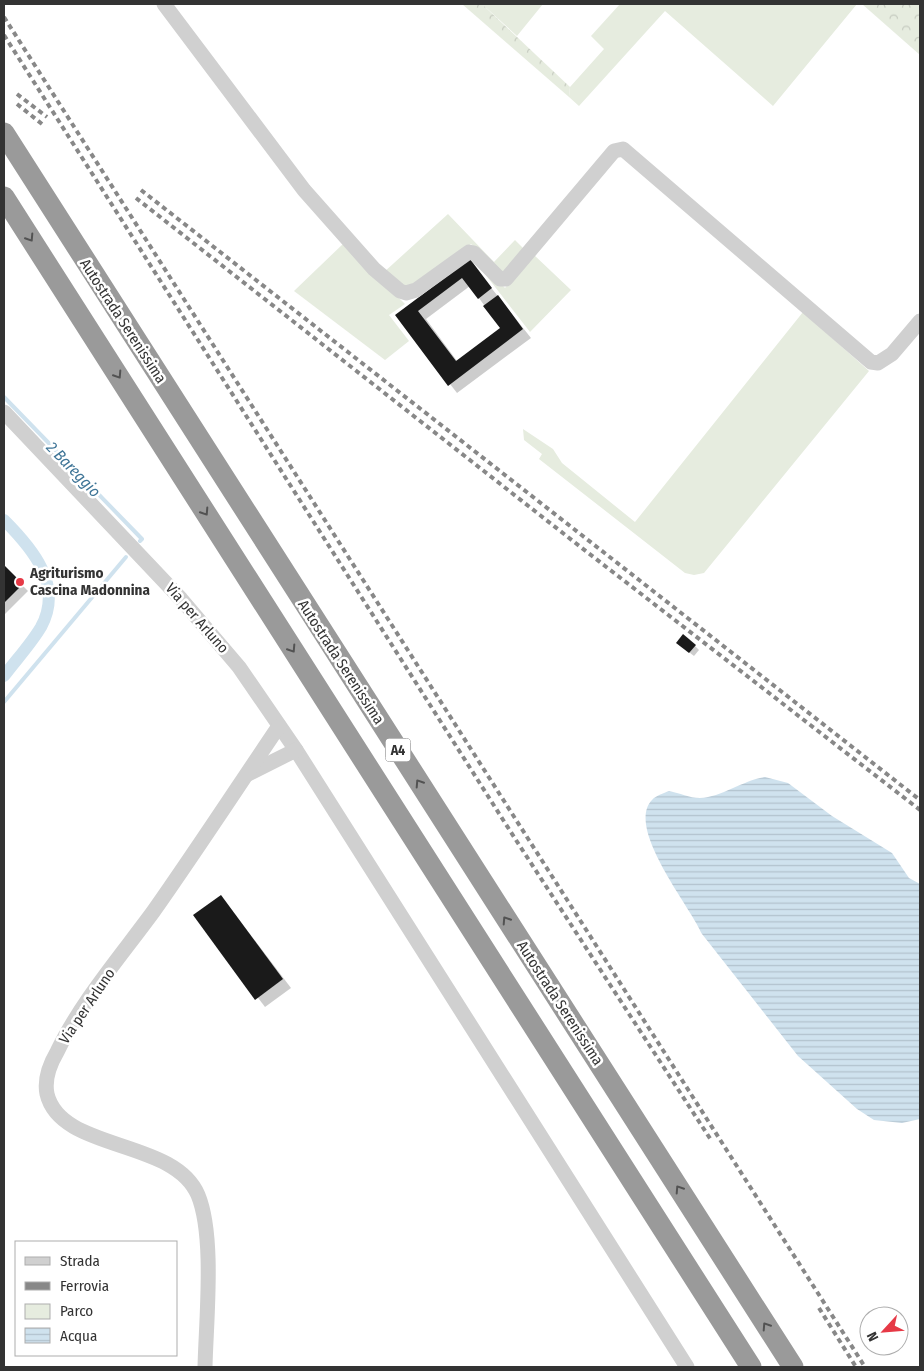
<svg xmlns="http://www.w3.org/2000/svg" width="924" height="1371" viewBox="0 0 924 1371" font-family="'Fira Sans Condensed',sans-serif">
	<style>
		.green { fill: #e6ecdf }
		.forest { fill: url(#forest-crowns) }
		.water { fill: url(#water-rules) }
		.shadow { fill: #0003; fill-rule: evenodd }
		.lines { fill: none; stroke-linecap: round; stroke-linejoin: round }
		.stream { stroke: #cfe2ee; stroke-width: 4 }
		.canal { stroke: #cfe2ee; stroke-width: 12 }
		.building { fill: #1a1a1a }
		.minor { stroke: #d0d0d0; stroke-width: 15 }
		.highway { stroke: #9a9a9a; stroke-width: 21 }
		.rail { stroke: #888; stroke-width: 4; stroke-dasharray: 5 4; stroke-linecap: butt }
		.oneway { stroke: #525252 }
		.poi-dot { fill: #e63946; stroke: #fff; stroke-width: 2 }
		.labels { text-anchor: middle; stroke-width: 5; stroke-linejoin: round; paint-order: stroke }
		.shield { fill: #fff; stroke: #707070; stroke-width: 1 }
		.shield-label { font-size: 14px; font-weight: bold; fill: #333 }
		.street-label { font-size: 15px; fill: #333; stroke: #fff }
		.poi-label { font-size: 15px; font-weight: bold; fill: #333; stroke: #fff; text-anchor: start }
		.water-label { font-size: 16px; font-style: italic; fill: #3f7597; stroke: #fff }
	</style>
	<defs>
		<pattern id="forest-crowns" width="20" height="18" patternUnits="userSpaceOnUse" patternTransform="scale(1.25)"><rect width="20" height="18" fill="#e6ecdf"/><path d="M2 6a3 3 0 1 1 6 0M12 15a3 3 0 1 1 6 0" fill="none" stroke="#c6cbc0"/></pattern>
		<pattern id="water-rules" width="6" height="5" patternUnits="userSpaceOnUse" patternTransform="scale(1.25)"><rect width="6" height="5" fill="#cfe2ee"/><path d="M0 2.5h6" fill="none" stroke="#b2c2cd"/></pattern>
	</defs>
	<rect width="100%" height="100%" fill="#fff"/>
	<g class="green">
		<polygon points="482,4 543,4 517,36"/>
		<polygon points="620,4 857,4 773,106 665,11 579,106 569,97 570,87 604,49 591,36"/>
		<polygon points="448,214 494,262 515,240 526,251 501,274 471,244 410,290 383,273"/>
		<polygon points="344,243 405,304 389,315 409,341 385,360 294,291"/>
		<polygon points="533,254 571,290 530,332 471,256 474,256 505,288"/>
		<polygon points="803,312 869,371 704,573 694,575 685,573 539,459 542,454 524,440 523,429 553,449 562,463 635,522"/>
	</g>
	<g class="forest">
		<polygon points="462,4 482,4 570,87 569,97"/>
		<polygon points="862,4 920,4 920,55"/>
	</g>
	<path class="water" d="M765,777L788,783L832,816L892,853L909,878L920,884V1119L902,1123L874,1120L857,1109L798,1056L702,934C691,907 625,828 652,800C655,796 664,793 669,791C680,793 689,798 700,798C722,797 743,780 765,777Z"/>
	<g class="shadow">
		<path d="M470,261L531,338L457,393L397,316ZM470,286L501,328L457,361L426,319Z"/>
		<polygon points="4,567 28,591 4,615"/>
		<polygon points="681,646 695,646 699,650 694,656"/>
		<polygon points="221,896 291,988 265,1007 195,915"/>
	</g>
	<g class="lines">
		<g class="stream">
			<polyline points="4,397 142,539 140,541"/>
			<polyline points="4,702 126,557"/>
		</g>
		<path class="canal" d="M4,520C32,548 64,585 41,627C31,644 16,660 4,676"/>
	</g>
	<g class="building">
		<polygon points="470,259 492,288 478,299 462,278 418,311 456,361 500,328 483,306 498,295 523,329 448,386 395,315"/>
		<polygon points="4,565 23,584 4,603"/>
		<polygon points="683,634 696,645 689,653 676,643"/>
		<polygon points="221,895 283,979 255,1000 193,915"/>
	</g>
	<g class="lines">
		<g class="minor">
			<polyline points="164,4 304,190 374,269 400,291 406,293 416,290 469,252 474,253 500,279 506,279 614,151 623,149 871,362 878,363 892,354 920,321"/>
			<polyline points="4,412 181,599 239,667 296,750 687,1367"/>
			<polyline points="248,774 296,750"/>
			<path d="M205,1367C206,1321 215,1236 198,1195C174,1138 61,1152 47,1094C44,1079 50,1064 57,1052C81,1002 120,957 153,912C196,851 237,788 279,726"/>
		</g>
		<g class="highway">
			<polyline points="4,133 793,1367"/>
			<polyline points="4,197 751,1367"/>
		</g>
		<g class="rail">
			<polyline points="4,17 865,1367"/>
			<polyline points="4,35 514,837 711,1140"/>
			<polyline points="17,94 47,117"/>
			<polyline points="17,104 42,124"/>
			<polyline points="141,190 920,800"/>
			<polyline points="136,198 587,552 920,810"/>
			<polyline points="819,1308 856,1367"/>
		</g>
	</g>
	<defs><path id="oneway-chevron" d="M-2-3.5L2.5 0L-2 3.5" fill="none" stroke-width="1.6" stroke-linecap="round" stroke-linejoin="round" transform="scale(1.25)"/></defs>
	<g class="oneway">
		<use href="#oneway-chevron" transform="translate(30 238) rotate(57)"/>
		<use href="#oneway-chevron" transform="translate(118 375) rotate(57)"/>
		<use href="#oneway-chevron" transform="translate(205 512) rotate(57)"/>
		<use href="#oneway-chevron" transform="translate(292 649) rotate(57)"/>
		<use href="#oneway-chevron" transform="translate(419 783) rotate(-123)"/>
		<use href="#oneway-chevron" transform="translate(506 920) rotate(-123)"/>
		<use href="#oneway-chevron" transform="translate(679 1189) rotate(-123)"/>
		<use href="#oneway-chevron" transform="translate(766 1326) rotate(-123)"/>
	</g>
	<circle class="poi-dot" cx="20" cy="582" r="5"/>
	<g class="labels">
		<rect class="shield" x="385.5" y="738.5" width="25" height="23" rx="4"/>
		<g class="shield-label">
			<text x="398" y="755">A4</text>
		</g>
		<g class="street-label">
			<text transform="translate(123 321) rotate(57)" y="5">Autostrada Serenissima</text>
			<text transform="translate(197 618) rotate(49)" y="5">Via per Arluno</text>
			<text transform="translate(341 662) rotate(57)" y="5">Autostrada Serenissima</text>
			<text transform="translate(560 1003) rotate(57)" y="5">Autostrada Serenissima</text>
			<text transform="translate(87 1006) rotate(-56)" y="5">Via per Arluno</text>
		</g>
		<g class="poi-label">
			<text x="30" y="578">Agriturismo<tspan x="30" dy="17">Cascina Madonnina</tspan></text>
		</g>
		<g class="water-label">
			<text transform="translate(74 469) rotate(46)" y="6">2 Bareggio</text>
		</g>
	</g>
	<rect width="924" height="1371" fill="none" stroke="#333333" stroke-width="10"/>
	<rect x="15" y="1241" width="162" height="115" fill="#ffffff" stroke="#adadad"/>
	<rect x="25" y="1257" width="25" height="8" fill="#d0d0d0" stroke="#adadad"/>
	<text x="60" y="1266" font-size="15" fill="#333333">Strada</text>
	<rect x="25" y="1282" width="25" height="8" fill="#888888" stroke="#adadad"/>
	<text x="60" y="1291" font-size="15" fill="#333333">Ferrovia</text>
	<rect x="25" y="1304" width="25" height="15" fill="#e6ecdf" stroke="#adadad"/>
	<text x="60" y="1316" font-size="15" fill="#333333">Parco</text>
	<rect x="25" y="1328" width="25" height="15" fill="url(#water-rules)" stroke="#adadad"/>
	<text x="60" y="1341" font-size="15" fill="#333333">Acqua</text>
	<g transform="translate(884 1331) rotate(244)"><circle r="24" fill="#ffffff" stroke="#adadad"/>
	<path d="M0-4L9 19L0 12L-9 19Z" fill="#e63946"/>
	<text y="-8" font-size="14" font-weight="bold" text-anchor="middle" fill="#333333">N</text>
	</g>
</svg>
